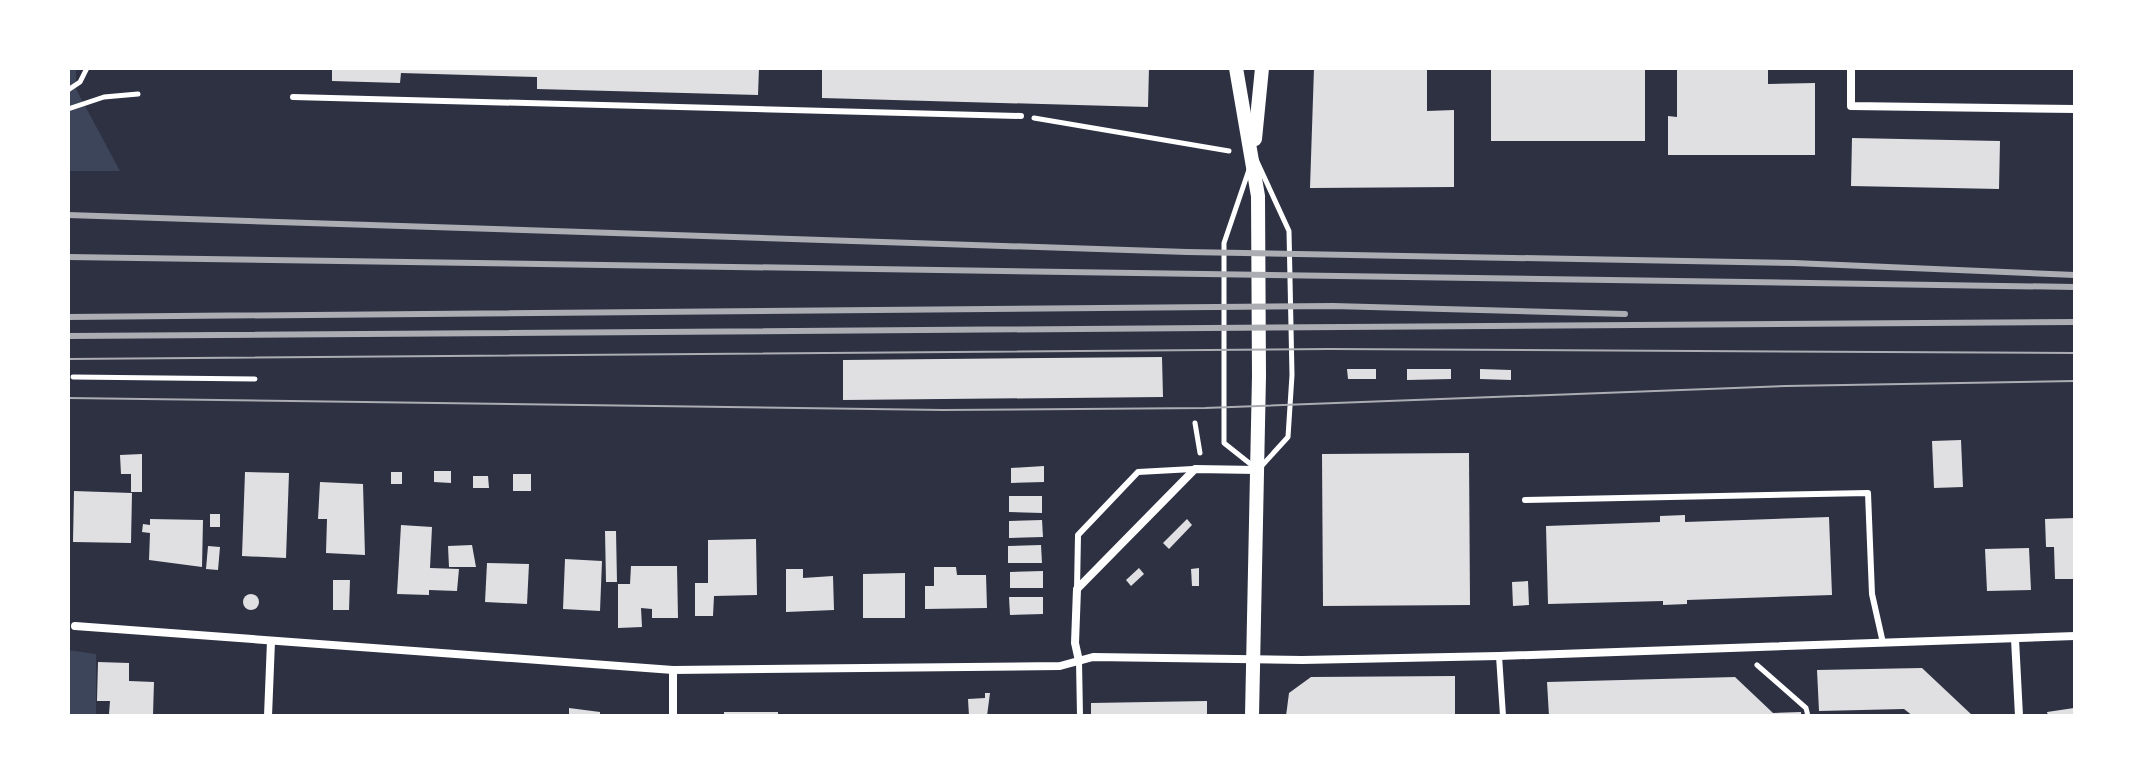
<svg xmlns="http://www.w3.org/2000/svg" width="2143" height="784" viewBox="0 0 2143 784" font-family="Lato,sans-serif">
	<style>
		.green { fill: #3c4559 }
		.building { fill: #e0e0e3 }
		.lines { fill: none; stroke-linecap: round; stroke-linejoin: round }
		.path { stroke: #fff; stroke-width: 5 }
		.service { stroke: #fff; stroke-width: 6 }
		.minor { stroke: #fff; stroke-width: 8 }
		.tertiary { stroke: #fff; stroke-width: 14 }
		.tram { stroke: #abadb3; stroke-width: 2 }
		.rail { stroke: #abadb3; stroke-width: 6 }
	</style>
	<rect width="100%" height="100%" fill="#2d3142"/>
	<g class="green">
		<polygon points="68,68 76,68 76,89 120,171 68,171"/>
		<polygon points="68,650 96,654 96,716 68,716"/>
	</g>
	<g class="building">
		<polygon points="332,68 759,68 758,95 537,89 537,77 401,73 400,83 332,81"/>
		<polygon points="822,68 1149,68 1148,107 822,98"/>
		<polygon points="1314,68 1427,68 1427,111 1454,110 1454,187 1310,188"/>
		<rect x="1491" y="68" width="154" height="73"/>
		<polygon points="1677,68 1768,68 1768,84 1815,83 1815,155 1668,155 1668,116 1677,117"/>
		<polygon points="1852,138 2000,141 1999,189 1851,186"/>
		<polygon points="1162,357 1163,397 843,400 843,360"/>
		<polygon points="1347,369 1376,369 1376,379 1348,379"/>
		<polygon points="1407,369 1451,369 1451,379 1407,380"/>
		<polygon points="1480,369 1511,370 1511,380 1480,379"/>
		<polygon points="1961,440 1963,487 1934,488 1932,441"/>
		<polygon points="1469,453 1470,605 1323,606 1322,454"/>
		<polygon points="142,454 142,492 131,492 131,474 121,474 120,455"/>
		<polygon points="1044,466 1044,482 1011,483 1011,468"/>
		<polygon points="434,471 451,471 451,483 434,482"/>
		<polygon points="245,472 289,473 286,558 242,556"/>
		<rect x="391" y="472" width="11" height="12"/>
		<rect x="513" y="474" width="18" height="17"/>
		<polygon points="473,476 488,476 489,488 473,488"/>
		<polygon points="320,482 363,484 365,555 326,553 327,519 318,519"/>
		<polygon points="74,491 132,493 131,543 73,542"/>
		<polygon points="1009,496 1042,496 1042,513 1009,512"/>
		<rect x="210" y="514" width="10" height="13"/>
		<polygon points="1685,515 1685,522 1829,517 1832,595 1687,600 1687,604 1663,605 1663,601 1548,604 1546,526 1660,522 1660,516"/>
		<polygon points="2075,518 2075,579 2055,579 2054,547 2046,547 2045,519"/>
		<polygon points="150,519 203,520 202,567 149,560 150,533 142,532 143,524 150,525"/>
		<polygon points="1187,519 1192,525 1169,549 1163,543"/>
		<polygon points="1042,520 1043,537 1009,538 1009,521"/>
		<polygon points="401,525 432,527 430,568 459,569 457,591 429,590 429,595 397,594"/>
		<polygon points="605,531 616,531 617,582 606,582"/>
		<polygon points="756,539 757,595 714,596 713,616 695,616 695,583 708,583 708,540"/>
		<polygon points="472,545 476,567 449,567 448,546"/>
		<polygon points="1041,545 1042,563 1008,563 1008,546"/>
		<polygon points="208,546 220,547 218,570 206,569"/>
		<polygon points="2029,548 2031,590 1987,591 1985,549"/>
		<polygon points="565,559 602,561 600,611 563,609"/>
		<polygon points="487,563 529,564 527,604 485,602"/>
		<polygon points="631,566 677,566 678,618 652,618 652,609 641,608 642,627 618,628 618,584 630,584"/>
		<polygon points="934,567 956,567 957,575 986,575 987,608 925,609 925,586 934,586"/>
		<polygon points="1139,568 1144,574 1131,586 1126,580"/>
		<polygon points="1199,568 1199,586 1192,586 1191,569"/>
		<polygon points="786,569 803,569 803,578 833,576 834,610 786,612"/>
		<polygon points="1043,571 1043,588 1010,588 1010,572"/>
		<polygon points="905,573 905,618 863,618 863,574"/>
		<polygon points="333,580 350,580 349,610 333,610"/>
		<polygon points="1528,581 1529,605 1513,606 1512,582"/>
		<circle cx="251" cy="602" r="8"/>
		<polygon points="1009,597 1043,597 1043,614 1010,615"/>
		<polygon points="98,662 129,663 129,681 154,682 153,715 109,714 110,701 97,701"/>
		<polygon points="1922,668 1973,716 1913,716 1904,709 1819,711 1817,670"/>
		<polygon points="1455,676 1455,714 1286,716 1289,693 1311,677"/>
		<polygon points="1735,677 1773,713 1801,712 1801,716 1549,716 1547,682"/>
		<polygon points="985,693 990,693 987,716 969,716 968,699 985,698"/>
		<polygon points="1207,701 1207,716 1091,716 1091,703"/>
		<polygon points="569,708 600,712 600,716 569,716"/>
		<polygon points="2074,708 2075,716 2048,716 2047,712"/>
		<rect x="724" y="712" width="54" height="4"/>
	</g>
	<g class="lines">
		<g class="path">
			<polyline points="68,90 80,82 87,68"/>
			<polyline points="68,109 104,97 138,94"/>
			<polyline points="1034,118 1229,151"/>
			<polygon points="1254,155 1289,231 1292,375 1288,437 1258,470 1224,443 1224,243"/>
			<polyline points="73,377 255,379"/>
			<polyline points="1195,423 1200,453"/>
			<polyline points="1757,665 1806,708 1808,716"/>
		</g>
		<g class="service">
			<polyline points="293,97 1021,116"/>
			<polyline points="1525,500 1868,493 1872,594 1883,643"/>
			<polyline points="1077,589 1078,535 1138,472 1193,469"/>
			<polyline points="1499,656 1503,716"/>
			<polyline points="1079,661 1080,716"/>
		</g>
		<g class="minor">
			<polyline points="1851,68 1851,106 2075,109"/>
			<polyline points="75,626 673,670 1060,666 1093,657 1302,660 1499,656 2075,636"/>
			<polyline points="2015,639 2019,716"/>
			<polyline points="1079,661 1075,643 1077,589 1195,469 1257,470"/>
			<polyline points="673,670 673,716"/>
			<polyline points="268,716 271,641"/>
		</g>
		<g class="tertiary">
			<polyline points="1236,68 1258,196 1259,376 1252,716"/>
			<polyline points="1255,139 1262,68"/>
		</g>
		<g class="tram">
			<polyline points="68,359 1329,349 2075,353"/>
			<polyline points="68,398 943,410 1205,408 1786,386 2075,381"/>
		</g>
		<g class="rail">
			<polyline points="68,215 1187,252 1794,263 2075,275"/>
			<polyline points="68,257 2075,287"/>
			<polyline points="68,317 1333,306 1625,314"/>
			<polyline points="68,336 2075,322"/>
		</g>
	</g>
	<rect width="2143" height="784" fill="none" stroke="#ffffff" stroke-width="140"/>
</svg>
